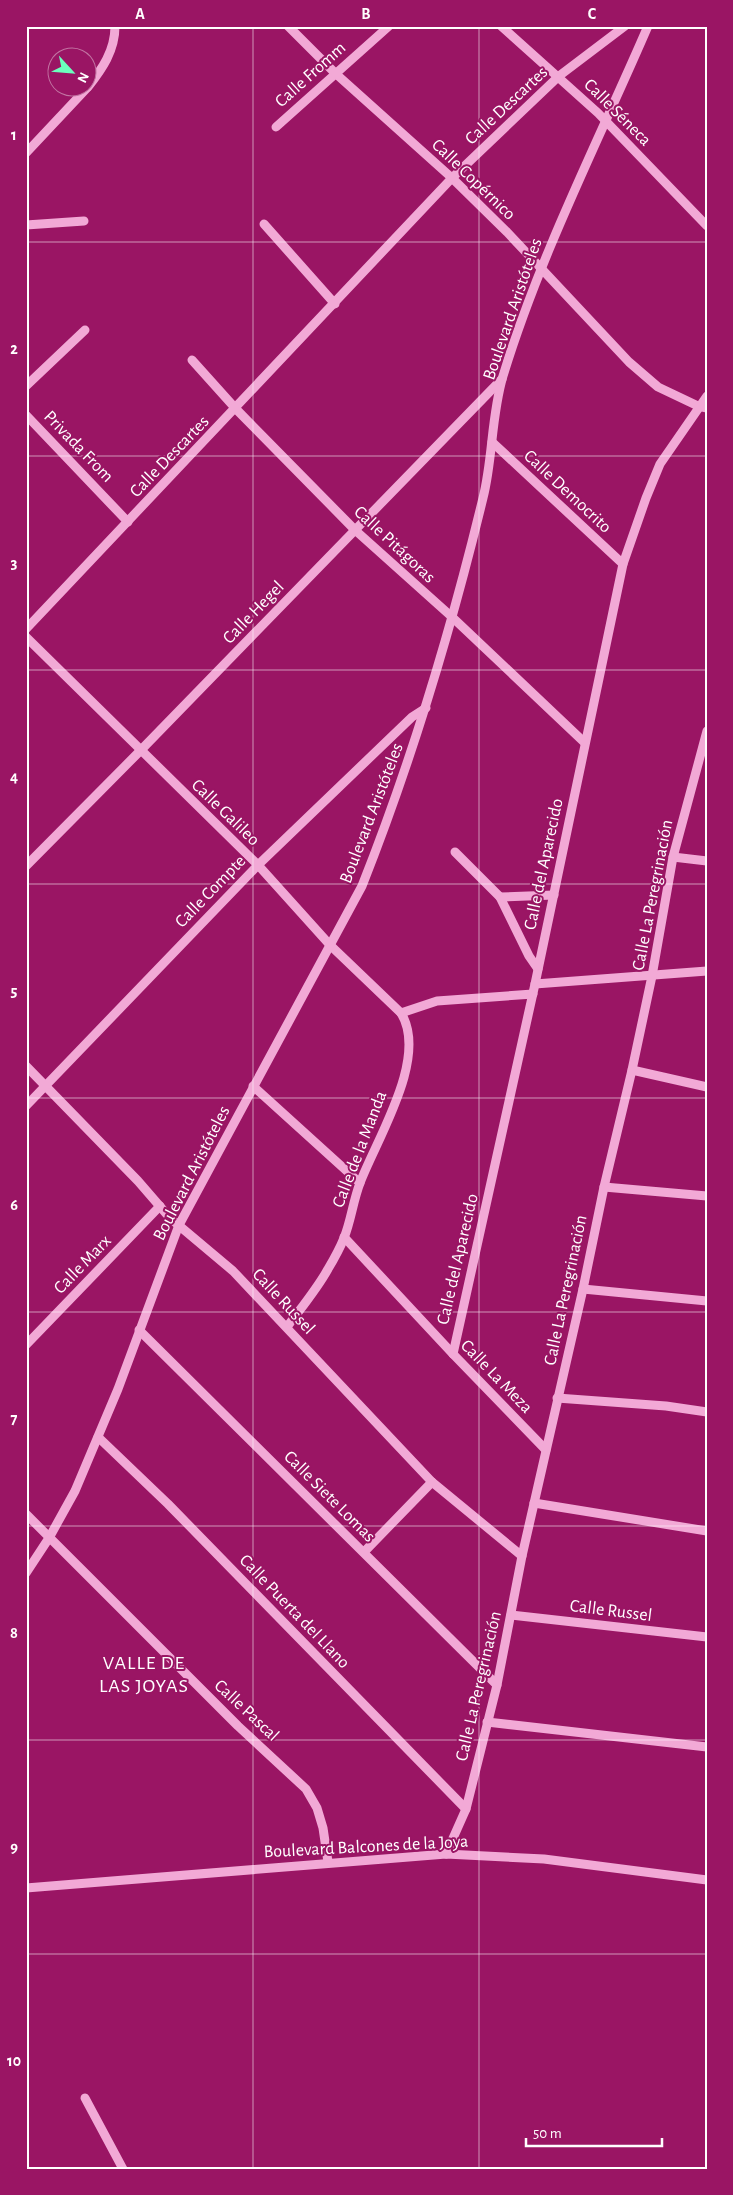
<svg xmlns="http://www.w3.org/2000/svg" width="733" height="2195" viewBox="0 0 733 2195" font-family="'Alegreya Sans',sans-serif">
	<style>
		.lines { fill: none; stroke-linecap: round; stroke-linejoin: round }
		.minor { stroke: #f2a9d6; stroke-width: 9 }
		.grid { fill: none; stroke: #fff; stroke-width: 1; stroke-opacity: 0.55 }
		.labels { text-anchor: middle; stroke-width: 4; stroke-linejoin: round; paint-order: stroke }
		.street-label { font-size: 18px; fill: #fff; stroke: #9a1564 }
		.quarter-label { font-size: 20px; letter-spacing: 1px; fill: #fff; stroke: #9a1564 }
		.neatline { fill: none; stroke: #fff; stroke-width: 2 }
		.grid-label { font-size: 16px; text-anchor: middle; font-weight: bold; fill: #fff }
	</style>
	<rect width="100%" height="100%" fill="#9a1564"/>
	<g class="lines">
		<g class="minor">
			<polyline points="288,26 335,73 452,178 507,232 629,362 658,387 698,406 707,408"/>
			<polyline points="501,26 598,113 707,226"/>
			<path d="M88,87C102,69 115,51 115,26"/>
			<polyline points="276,127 389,26"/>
			<polyline points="26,153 87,88"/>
			<polyline points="264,224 335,304"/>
			<polyline points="26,225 84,221"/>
			<polyline points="192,360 236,409 355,530 452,617 584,742"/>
			<polyline points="26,386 85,330"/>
			<polyline points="26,415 128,522"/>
			<polyline points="492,442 623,564"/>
			<polyline points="26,629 452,178 559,76 625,26"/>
			<path d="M26,637L258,865L330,945L401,1013C429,1058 376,1140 360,1183C353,1201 351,1221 344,1238C340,1248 334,1259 328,1269C317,1289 301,1308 287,1327"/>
			<polyline points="455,852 500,897 529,956 538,969"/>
			<polyline points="673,857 707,861"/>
			<polyline points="26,866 140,751 502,379"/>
			<polyline points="500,897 554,895"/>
			<polyline points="535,984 707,971"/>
			<polyline points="401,1013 437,1001 533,994"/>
			<polyline points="26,1066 138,1181 170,1218 233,1271 432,1482 522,1556"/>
			<polyline points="632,1070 707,1087"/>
			<polyline points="253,1086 360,1183"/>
			<polyline points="26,1106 258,865 412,717 426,708"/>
			<polyline points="604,1187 707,1196"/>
			<polyline points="344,1237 453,1354 546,1450"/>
			<polyline points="583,1289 707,1301"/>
			<polyline points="139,1330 497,1685"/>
			<polyline points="26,1345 160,1206"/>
			<polyline points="453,1354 535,984 623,564 646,498 660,464 707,396"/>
			<polyline points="557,1398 666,1406 707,1412"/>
			<polyline points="98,1437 168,1504 466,1809"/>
			<polyline points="534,1503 707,1531"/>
			<polyline points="26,1514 238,1726 306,1789 317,1808 323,1828 328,1862"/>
			<polyline points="364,1552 432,1482"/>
			<path d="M26,1573L49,1538L75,1491L118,1389L179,1225L362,886C412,760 451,630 483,498C493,459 491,416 503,376C540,255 598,142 648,26"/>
			<polyline points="511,1615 707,1637"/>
			<polyline points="487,1722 707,1747"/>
			<polyline points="446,1854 466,1809 497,1685 522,1556 583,1289 604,1187 632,1070 652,976 673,857 707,731"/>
			<polyline points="26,1888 446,1854 544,1859 707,1880"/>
			<polyline points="85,2098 123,2169"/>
		</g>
	</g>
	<path class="grid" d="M253,26V2169M479,26V2169M26,242H707M26,456H707M26,670H707M26,884H707M26,1098H707M26,1312H707M26,1526H707M26,1740H707M26,1954H707"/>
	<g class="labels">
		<g class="street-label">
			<text transform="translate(310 74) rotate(-42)" y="6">Calle Fromm</text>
			<text transform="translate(506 105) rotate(-43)" y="6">Calle Descartes</text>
			<text transform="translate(618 112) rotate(45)" y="6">Calle Séneca</text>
			<text transform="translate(474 179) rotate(44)" y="6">Calle Copérnico</text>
			<text transform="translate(512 309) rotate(-71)" y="6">Boulevard Aristóteles</text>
			<text transform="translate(79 446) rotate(46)" y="6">Privada From</text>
			<text transform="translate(169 456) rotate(-46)" y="6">Calle Descartes</text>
			<text transform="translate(568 491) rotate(43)" y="6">Calle Democrito</text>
			<text transform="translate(395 544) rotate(43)" y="6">Calle Pitágoras</text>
			<text transform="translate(253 612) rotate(-46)" y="6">Calle Hegel</text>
			<text transform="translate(226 812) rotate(44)" y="6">Calle Galileo</text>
			<text transform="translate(371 813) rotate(-69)" y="6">Boulevard Aristóteles</text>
			<text transform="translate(543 864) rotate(-78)" y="6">Calle del Aparecido</text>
			<text transform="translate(210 891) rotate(-46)" y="6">Calle Compte</text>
			<text transform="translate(652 895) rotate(-79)" y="6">Calle La Peregrinación</text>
			<text transform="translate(359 1149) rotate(-69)" y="6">Calle de la Manda</text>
			<text transform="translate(191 1173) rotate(-63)" y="6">Boulevard Aristóteles</text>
			<text transform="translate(457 1259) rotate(-77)" y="6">Calle del Aparecido</text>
			<text transform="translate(82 1264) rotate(-46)" y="6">Calle Marx</text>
			<text transform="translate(565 1290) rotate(-78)" y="6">Calle La Peregrinación</text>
			<text transform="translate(284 1301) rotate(47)" y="6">Calle Russel</text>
			<text transform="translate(497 1376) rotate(46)" y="6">Calle La Meza</text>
			<text transform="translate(330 1496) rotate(45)" y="6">Calle Siete Lomas</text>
			<text transform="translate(611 1610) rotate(7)" y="6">Calle Russel</text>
			<text transform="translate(295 1611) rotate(46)" y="6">Calle Puerta del Llano</text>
			<text transform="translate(478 1686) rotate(-77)" y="6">Calle La Peregrinación</text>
			<text transform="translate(247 1710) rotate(43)" y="6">Calle Pascal</text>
			<text transform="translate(366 1846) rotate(-3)" y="6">Boulevard Balcones de la Joya</text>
		</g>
		<g class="quarter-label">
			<text x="144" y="1669">VALLE DE<tspan x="144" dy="23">LAS JOYAS</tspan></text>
		</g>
	</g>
	<rect width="733" height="2195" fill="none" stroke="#9a1564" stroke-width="55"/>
	<g transform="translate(72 72) rotate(116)"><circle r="24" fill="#9a1564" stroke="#c273a2"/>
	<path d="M0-4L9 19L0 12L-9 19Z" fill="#6bffbd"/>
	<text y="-8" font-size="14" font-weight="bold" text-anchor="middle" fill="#ffffff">N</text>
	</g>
	<path d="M526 2138v8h136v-8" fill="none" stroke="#ffffff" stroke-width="2.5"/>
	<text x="533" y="2138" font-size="15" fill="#ffffff" stroke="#9a1564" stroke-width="4" paint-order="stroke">50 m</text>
	<rect x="28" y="28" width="678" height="2140" class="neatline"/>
	<g class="grid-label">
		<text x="140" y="19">A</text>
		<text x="366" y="19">B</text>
		<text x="592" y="19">C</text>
		<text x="14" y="140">1</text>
		<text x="14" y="354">2</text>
		<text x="14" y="568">3</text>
		<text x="14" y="782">4</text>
		<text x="14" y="996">5</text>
		<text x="14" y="1210">6</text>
		<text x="14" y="1424">7</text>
		<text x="14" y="1638">8</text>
		<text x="14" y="1852">9</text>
		<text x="14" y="2066">10</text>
	</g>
</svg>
